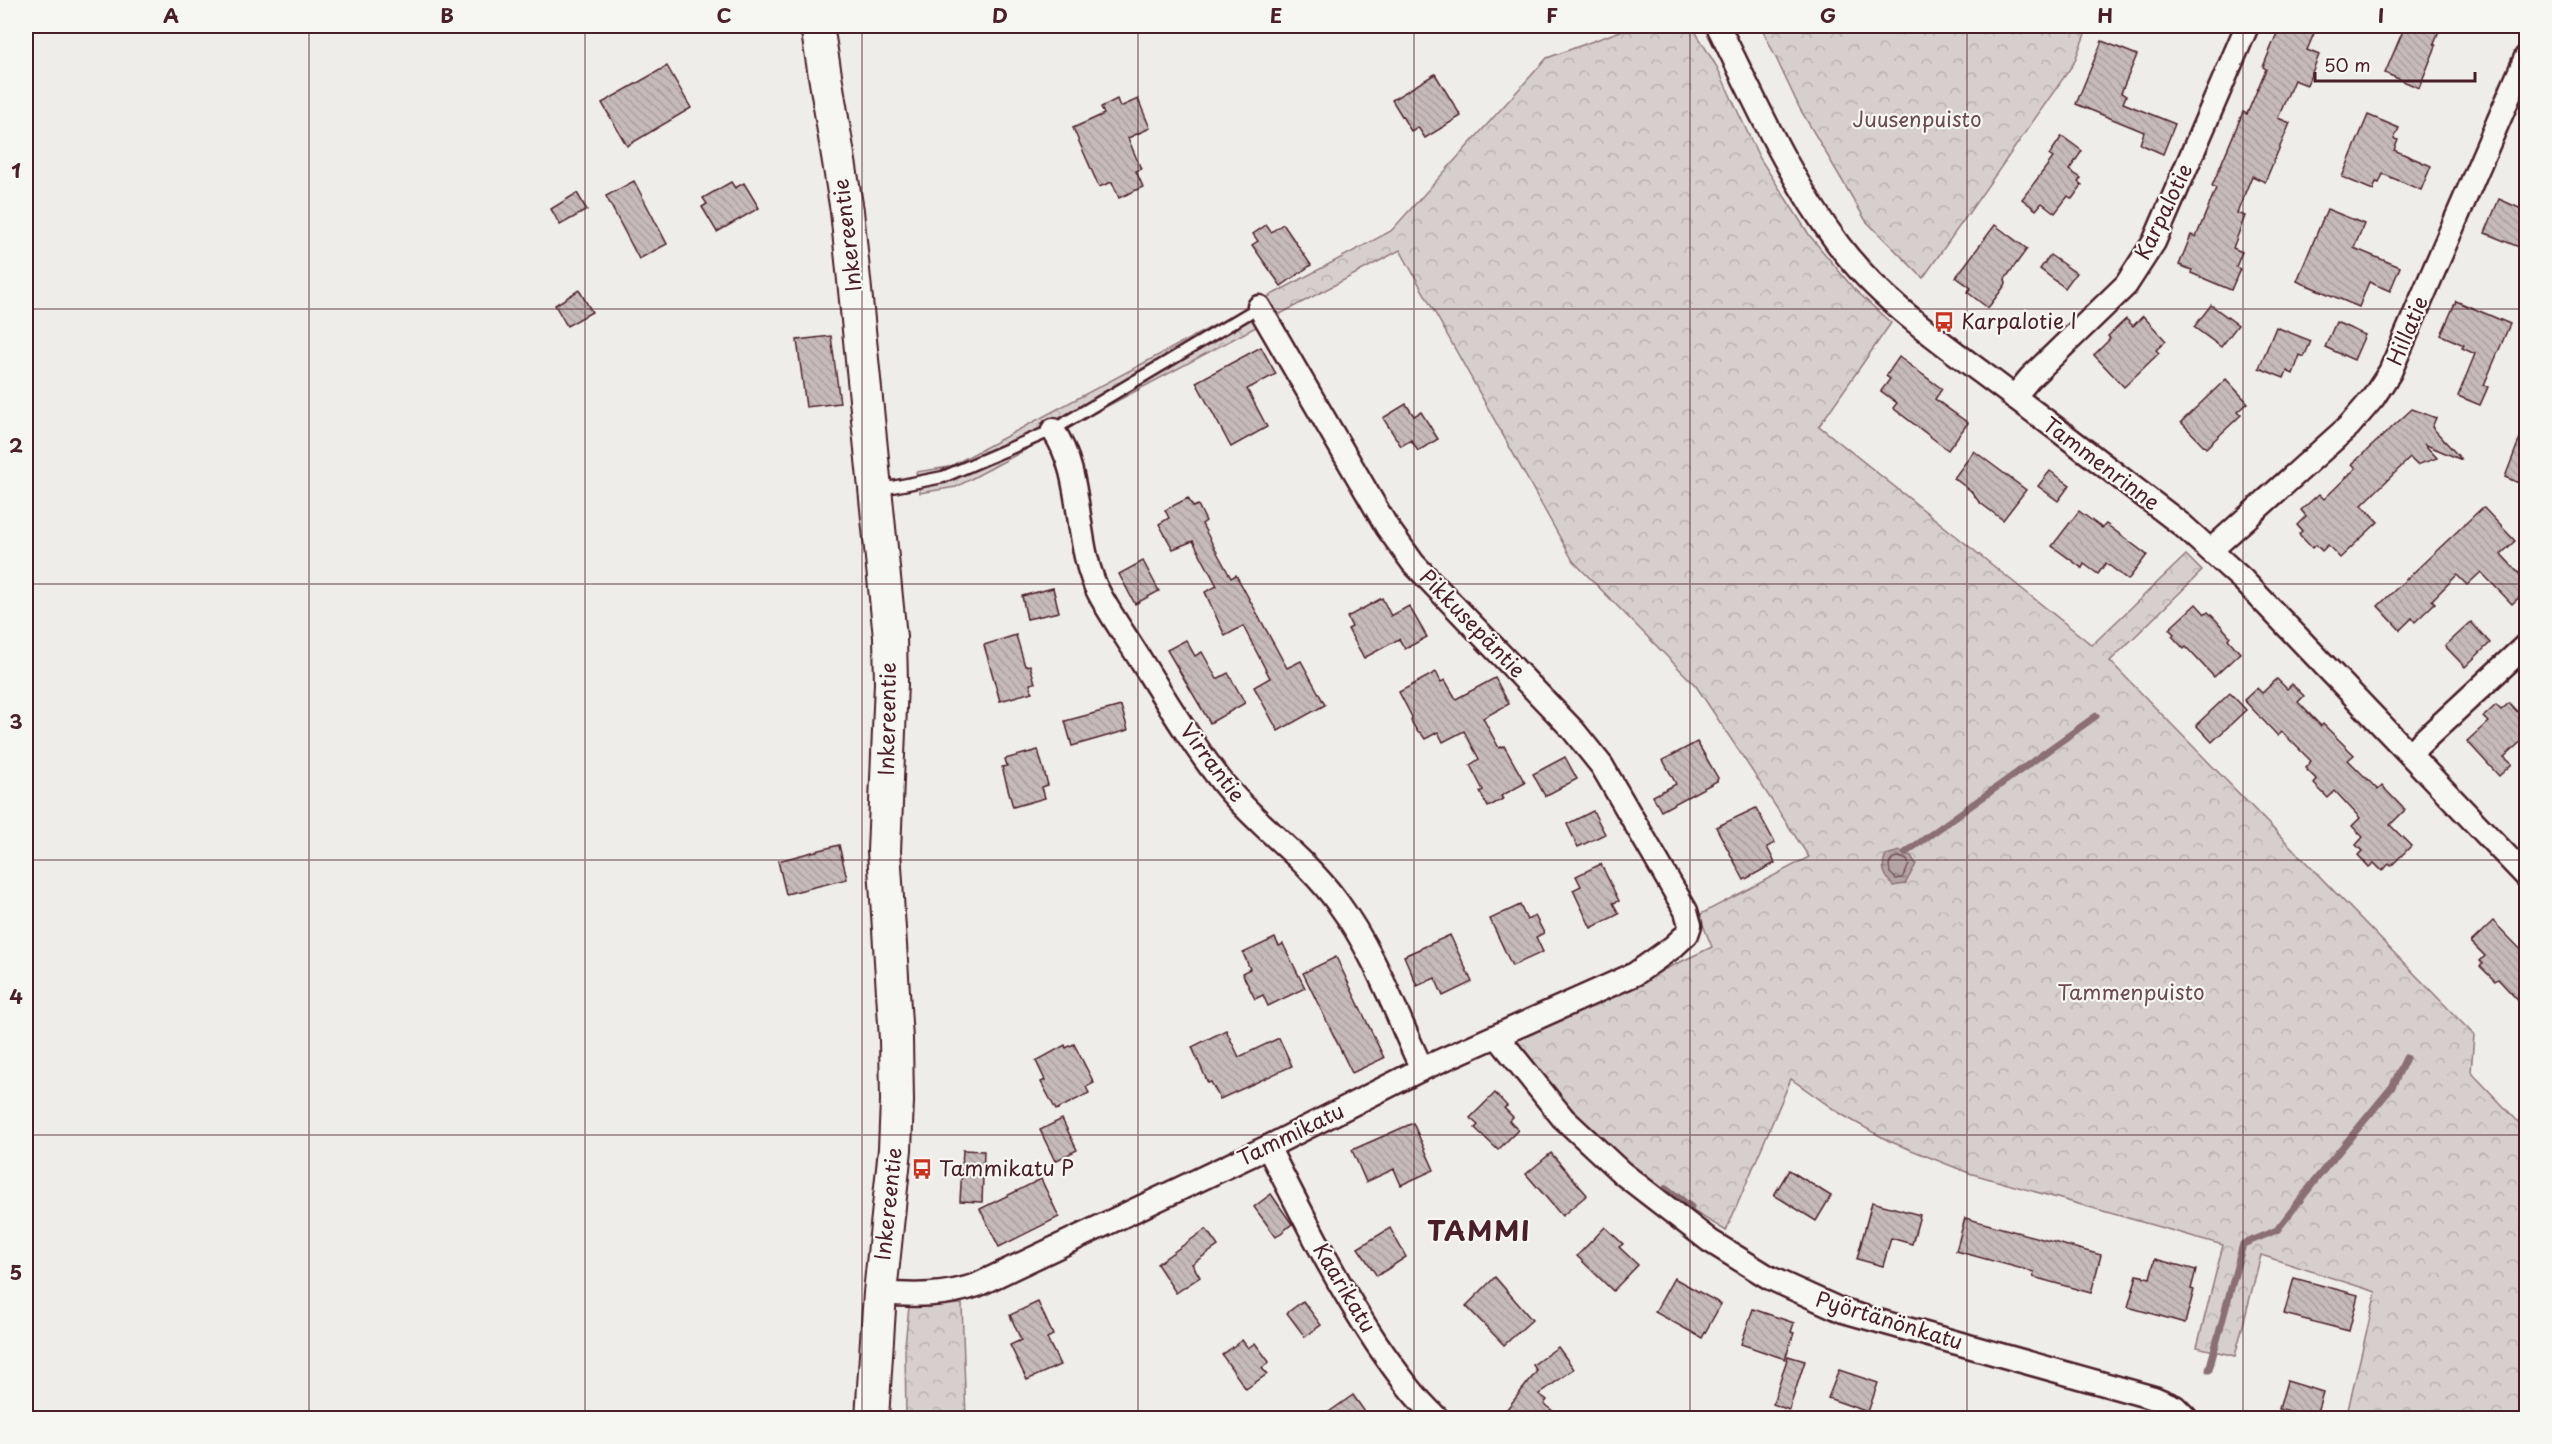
<svg xmlns="http://www.w3.org/2000/svg" width="2552" height="1444" viewBox="0 0 2552 1444" font-family="'Playpen Sans',sans-serif">
	<style>
		.park { fill: url(#park-crowns); stroke: #90777c; stroke-width: 1.5 }
		.water { fill: url(#water-ripples); stroke: #8a6f74; stroke-width: 1.5 }
		.lines { fill: none; stroke-linecap: round; stroke-linejoin: round }
		.shore { stroke: #74545c; stroke-width: 1.5 }
		.stream { stroke: #8a6f74; stroke-width: 7 }
		.building { fill: url(#building-back-hatch); stroke: #4a1f2b; stroke-width: 1.5 }
		.lane-casing { stroke: #4a1f2b; stroke-width: 15 }
		.street-casing { stroke: #4a1f2b; stroke-width: 27 }
		.secondary-casing { stroke: #4a1f2b; stroke-width: 36 }
		.lane { stroke: #f6f6f2; stroke-width: 10 }
		.street { stroke: #f6f6f2; stroke-width: 22 }
		.secondary { stroke: #f6f6f2; stroke-width: 32 }
		.grid { fill: none; stroke: #4a1f2b; stroke-width: 1.5; stroke-opacity: 0.55 }
		.labels { text-anchor: middle; stroke-width: 4.5; stroke-linejoin: round; paint-order: stroke }
		.park-label { font-size: 21px; fill: #6d4b54; stroke: #f6f6f2 }
		.street-label { font-size: 21px; fill: #4a1f2b; stroke: #f6f6f2 }
		.poi-label { font-size: 21px; fill: #4a1f2b; stroke: #f6f6f2; text-anchor: start }
		.district-label { font-size: 27px; font-weight: bold; letter-spacing: 1.5px; fill: #4a1f2b; stroke: #f6f6f2 }
		.neatline { fill: none; stroke: #4a1f2b; stroke-width: 2 }
		.grid-label { font-size: 20px; text-anchor: middle; font-weight: bold; fill: #4a1f2b }
	</style>
	<defs>
		<pattern id="park-crowns" width="20" height="18" patternUnits="userSpaceOnUse" patternTransform="scale(1.5)"><rect width="20" height="18" fill="#d7cfce"/><path d="M2 6a3 3 0 1 1 6 0M12 15a3 3 0 1 1 6 0" fill="none" stroke="#bab1b1"/></pattern>
		<pattern id="water-ripples" width="26" height="14" patternUnits="userSpaceOnUse" patternTransform="scale(1.5)"><rect width="26" height="14" fill="#b4a4a5"/><path d="M2 4q2-2 4 0t4 0M15 11q2-2 4 0t4 0" fill="none" stroke="#948587"/></pattern>
		<pattern id="building-back-hatch" width="6" height="6" patternUnits="userSpaceOnUse" patternTransform="scale(1.5)"><rect width="6" height="6" fill="#c6babb"/><path d="M-1 5l2 2M0 0l6 6M5-1l2 2" fill="none" stroke="#ac9fa1"/></pattern>
	</defs>
	<rect width="100%" height="100%" fill="#efedea"/>
	<filter id="ink" filterUnits="userSpaceOnUse"><feTurbulence type="fractalNoise" baseFrequency=".0167" numOctaves="2"/><feDisplacementMap in="SourceGraphic" scale="12" xChannelSelector="R" yChannelSelector="G"/><feConvolveMatrix kernelMatrix="1 2 1 2 8 2 1 2 1" color-interpolation-filters="sRGB"/></filter>
	<g filter="url(#ink)">
		<g class="park">
			<polygon points="1634,26 1692,26 1717,67 1759,157 1810,236 1853,288 1891,323 1819,426 2092,645 2186,555 2202,571 2110,661 2474,1035 2471,1072 2526,1130 2526,1418 2346,1418 2376,1292 2261,1255 2235,1356 2197,1347 2223,1245 1969,1173 1889,1141 1839,1113 1791,1079 1726,1231 1644,1181 1589,1129 1513,1041 1712,947 1699,915 1809,857 1696,686 1573,561 1400,250 956,487 920,493 916,472 949,467 1391,231 1547,58"/>
			<polygon points="1761,26 2088,26 2074,63 1923,278 1866,221 1800,109"/>
			<polygon points="962,1304 966,1418 906,1418 905,1345 909,1307"/>
		</g>
		<path class="water" d="M1900,851L1911,856L1916,864L1905,884L1893,886C1885,876 1880,868 1886,855Z"/>
		<g class="lines">
			<polygon class="shore" points="1899,857 1907,860 1909,865 1902,878 1896,879 1890,873 1889,864 1893,858"/>
			<g class="stream">
				<polyline points="1905,853 2096,716"/>
				<polyline points="1666,1188 1691,1207"/>
				<polyline points="2209,1370 2243,1244 2277,1230 2317,1178 2392,1087 2406,1058"/>
			</g>
		</g>
		<g class="building">
			<polygon points="2280,26 2317,26 2307,50 2319,55 2307,85 2294,80 2278,118 2290,123 2265,182 2252,176 2237,213 2245,216 2233,248 2242,252 2236,267 2240,269 2231,290 2191,273 2192,270 2179,265 2191,235 2196,237 2216,188 2212,186 2243,112 2247,114 2266,69 2263,67"/>
			<polygon points="2405,26 2441,26 2434,43 2436,46 2419,88 2385,73"/>
			<polygon points="2102,41 2137,55 2121,93 2126,96 2123,103 2175,124 2163,154 2140,144 2144,132 2076,104"/>
			<polygon points="667,66 691,108 627,146 602,103"/>
			<polygon points="1435,74 1461,116 1425,138 1418,127 1411,131 1392,100"/>
			<polygon points="1117,99 1120,107 1138,99 1150,128 1128,138 1141,169 1136,171 1143,187 1119,198 1112,182 1099,187 1073,128 1104,114 1101,107"/>
			<polygon points="2368,115 2399,128 2394,139 2398,140 2394,150 2431,166 2421,190 2383,174 2379,183 2376,182 2373,190 2342,177"/>
			<polygon points="2062,136 2082,151 2069,170 2081,178 2078,182 2082,185 2072,199 2068,196 2055,213 2042,203 2036,210 2022,199 2053,158 2049,155"/>
			<polygon points="634,181 667,244 639,259 606,196"/>
			<polygon points="731,182 735,188 744,183 759,208 717,232 702,207 707,204 703,198"/>
			<polygon points="577,193 587,210 560,225 551,209"/>
			<polygon points="2499,199 2526,211 2526,250 2485,233"/>
			<polygon points="2327,209 2364,224 2354,248 2400,267 2390,291 2369,282 2359,307 2297,281"/>
			<polygon points="1283,224 1311,265 1281,286 1252,245 1258,241 1253,234 1266,225 1271,232"/>
			<polygon points="1995,225 2027,249 2005,279 2006,284 1988,308 1967,292 1971,288 1956,277"/>
			<polygon points="2050,255 2076,273 2065,288 2040,269"/>
			<polygon points="579,290 592,312 567,326 555,305"/>
			<polygon points="2456,301 2510,324 2484,385 2488,387 2480,405 2458,396 2475,354 2462,348 2464,345 2441,335"/>
			<polygon points="2211,305 2238,325 2221,347 2194,327"/>
			<polygon points="2143,316 2166,341 2156,350 2159,353 2124,387 2094,355 2110,339 2108,336 2126,319 2133,326"/>
			<polygon points="2336,322 2365,335 2354,360 2325,347"/>
			<polygon points="2276,327 2311,341 2304,357 2300,355 2293,374 2287,371 2284,378 2259,368"/>
			<polygon points="831,336 840,403 806,407 797,340"/>
			<polygon points="1261,347 1276,374 1247,389 1267,427 1231,447 1196,382"/>
			<polygon points="1899,357 1942,389 1935,399 1968,423 1948,450 1893,408 1897,403 1881,391 1890,379 1886,376"/>
			<polygon points="2226,379 2248,403 2238,412 2241,415 2206,448 2181,422"/>
			<polygon points="1406,404 1414,416 1421,412 1438,439 1418,451 1411,440 1401,446 1383,418"/>
			<polygon points="2412,409 2436,418 2432,427 2462,460 2424,444 2437,458 2417,465 2410,458 2362,505 2378,522 2340,558 2328,545 2322,551 2316,545 2312,548 2299,534 2302,531 2297,525 2306,516 2301,510 2319,494 2324,499 2356,468 2352,464"/>
			<polygon points="2525,425 2526,425 2526,486 2505,477"/>
			<polygon points="1974,451 2026,490 2003,520 1979,502 1971,491 1954,478"/>
			<polygon points="2050,471 2070,485 2058,501 2038,486"/>
			<polygon points="1188,498 1193,507 1198,505 1206,521 1202,524 1214,547 1231,578 1236,575 1287,668 1301,661 1325,705 1278,731 1254,687 1270,678 1243,626 1225,636 1205,592 1217,586 1193,541 1173,549 1159,524 1169,518 1165,510"/>
			<polygon points="2483,507 2515,541 2501,554 2526,581 2526,591 2512,604 2481,572 2467,585 2457,575 2432,600 2435,603 2415,622 2412,618 2400,630 2378,606"/>
			<polygon points="2079,511 2102,528 2106,524 2147,555 2128,580 2106,563 2098,574 2084,564 2082,568 2052,546"/>
			<polygon points="1143,561 1159,591 1135,604 1119,574"/>
			<polygon points="1053,588 1059,612 1027,619 1022,596"/>
			<polygon points="1382,598 1391,616 1409,606 1427,637 1405,649 1399,639 1364,658 1348,629 1352,627 1347,617"/>
			<polygon points="2196,604 2205,614 2208,612 2216,620 2230,636 2228,639 2240,653 2214,677 2186,647 2184,649 2172,636 2174,634 2169,629"/>
			<polygon points="2471,622 2490,643 2465,667 2445,646"/>
			<polygon points="1016,635 1025,666 1030,665 1035,683 1030,684 1032,692 1000,701 984,645"/>
			<polygon points="1186,640 1195,656 1202,652 1217,679 1228,673 1245,703 1210,723 1167,650"/>
			<polygon points="1436,672 1441,682 1445,680 1456,699 1495,678 1509,704 1483,718 1499,748 1504,746 1525,783 1501,796 1503,799 1488,807 1480,792 1483,790 1470,765 1479,759 1464,731 1443,742 1438,732 1425,739 1421,733 1417,731 1411,721 1412,717 1399,692"/>
			<polygon points="2277,679 2287,689 2292,684 2304,696 2298,702 2321,726 2323,724 2354,755 2348,760 2378,790 2382,786 2405,810 2390,825 2411,846 2391,866 2389,864 2382,871 2374,863 2369,867 2358,855 2362,851 2356,845 2363,837 2352,826 2360,818 2335,791 2328,798 2314,784 2317,780 2305,768 2311,761 2282,732 2278,736 2244,700 2257,688 2262,693"/>
			<polygon points="2230,693 2246,710 2212,742 2196,725"/>
			<polygon points="2509,703 2526,721 2526,737 2504,757 2512,764 2499,776 2467,741 2488,722 2483,717 2496,705 2501,710"/>
			<polygon points="1121,706 1128,730 1072,746 1065,721"/>
			<polygon points="1697,742 1718,778 1717,781 1661,811 1653,796 1676,784 1663,760"/>
			<polygon points="1038,750 1048,785 1042,787 1045,798 1013,807 1002,767 1007,766 1005,759"/>
			<polygon points="1565,757 1577,779 1545,796 1533,774"/>
			<polygon points="1756,808 1775,843 1767,847 1775,863 1744,880 1716,827"/>
			<polygon points="1593,811 1605,834 1578,847 1567,824"/>
			<polygon points="839,845 847,879 786,894 778,861"/>
			<polygon points="1601,864 1619,901 1613,903 1619,914 1591,928 1573,890 1581,886 1576,876"/>
			<polygon points="1520,905 1527,920 1535,916 1544,933 1536,937 1543,952 1512,966 1490,919"/>
			<polygon points="2493,921 2526,955 2526,1009 2498,979 2495,981 2480,966 2483,964 2480,961 2485,956 2471,942"/>
			<polygon points="1450,935 1472,982 1443,996 1435,978 1417,986 1404,956"/>
			<polygon points="1275,938 1279,946 1283,944 1305,988 1268,1006 1263,995 1255,999 1242,973 1250,969 1243,953"/>
			<polygon points="1336,957 1384,1058 1352,1073 1303,973"/>
			<polygon points="1226,1030 1239,1057 1279,1038 1292,1066 1220,1099 1211,1082 1208,1083 1192,1047"/>
			<polygon points="1074,1044 1094,1083 1086,1087 1089,1093 1056,1110 1041,1082 1045,1080 1036,1061 1065,1045 1066,1048"/>
			<polygon points="1495,1093 1507,1106 1504,1108 1513,1117 1509,1121 1518,1130 1498,1150 1475,1128 1478,1125 1470,1118"/>
			<polygon points="1062,1119 1077,1150 1055,1161 1040,1130"/>
			<polygon points="1413,1123 1434,1170 1401,1185 1394,1169 1366,1182 1352,1150"/>
			<polygon points="963,1150 984,1151 982,1202 960,1201"/>
			<polygon points="1551,1153 1587,1195 1562,1216 1526,1174"/>
			<polygon points="1789,1170 1831,1196 1816,1221 1774,1195"/>
			<polygon points="1041,1179 1059,1217 999,1247 980,1209"/>
			<polygon points="1271,1194 1292,1224 1276,1237 1254,1207"/>
			<polygon points="1872,1202 1920,1215 1912,1244 1891,1238 1883,1266 1857,1259"/>
			<polygon points="1965,1218 2101,1255 2091,1293 2033,1277 2034,1272 1956,1251"/>
			<polygon points="1605,1227 1623,1244 1619,1247 1638,1265 1613,1291 1577,1256"/>
			<polygon points="1390,1228 1406,1257 1377,1276 1358,1248"/>
			<polygon points="1206,1229 1218,1246 1192,1264 1200,1277 1176,1293 1157,1264"/>
			<polygon points="2155,1259 2196,1270 2191,1289 2194,1290 2185,1323 2128,1307 2137,1275 2150,1278"/>
			<polygon points="1495,1277 1532,1320 1504,1345 1466,1306"/>
			<polygon points="1674,1278 1721,1304 1702,1338 1655,1312"/>
			<polygon points="2294,1278 2358,1295 2349,1331 2284,1314"/>
			<polygon points="1303,1301 1321,1325 1305,1337 1287,1313"/>
			<polygon points="1038,1302 1053,1335 1047,1338 1060,1365 1027,1380 1010,1345 1021,1340 1010,1315"/>
			<polygon points="1753,1309 1794,1323 1791,1332 1794,1333 1785,1359 1741,1344"/>
			<polygon points="1242,1340 1248,1348 1255,1343 1269,1362 1262,1368 1267,1374 1246,1389 1222,1355"/>
			<polygon points="1558,1347 1574,1369 1539,1394 1547,1400 1544,1404 1563,1419 1499,1419 1537,1371 1533,1365"/>
			<polygon points="1788,1356 1805,1361 1789,1410 1773,1404"/>
			<polygon points="1839,1370 1878,1383 1868,1412 1828,1398"/>
			<polygon points="2287,1381 2323,1392 2315,1419 2279,1409"/>
			<polygon points="1353,1395 1365,1412 1356,1419 1319,1419"/>
		</g>
		<g class="lines">
			<g class="lane-casing">
				<polyline id="lane" points="877,490 943,477 1053,430 1259,307"/>
			</g>
			<g class="street-casing">
				<g id="street">
					<path d="M1718,26C1755,100 1788,177 1838,244C1882,303 1947,346 2005,390C2064,434 2123,480 2182,525L2243,580L2526,876"/>
					<polyline points="2014,397 2030,378 2126,285 2154,242 2247,26"/>
					<path d="M1053,430C1086,478 1072,544 1100,595C1113,619 1129,641 1143,664C1168,704 1193,745 1222,782C1257,826 1305,857 1338,903C1375,953 1396,1014 1422,1069"/>
					<polyline points="2211,550 2349,426 2373,398 2390,372 2526,57"/>
					<polyline points="2410,753 2526,645"/>
					<polyline points="1497,1036 1563,1118 1622,1173 1710,1241 1770,1278 1843,1311 2154,1398 2175,1407 2186,1418"/>
					<path d="M1268,1147C1302,1214 1335,1281 1377,1344C1395,1370 1414,1397 1437,1418"/>
					<path d="M880,1293C915,1296 945,1296 977,1285L1268,1147L1422,1069L1635,974L1673,947L1687,934L1690,925L1686,911L1602,766L1573,730L1413,563L1387,527L1259,307"/>
				</g>
			</g>
			<g class="secondary-casing">
				<polyline id="secondary" points="817,26 847,211 890,637 891,683 884,851 896,1039 897,1101 895,1149 880,1293 872,1418"/>
			</g>
			<use href="#lane" class="lane"/>
			<use href="#street" class="street"/>
			<use href="#secondary" class="secondary"/>
		</g>
	</g>
	<path class="grid" d="M309,26V1418M585,26V1418M862,26V1418M1138,26V1418M1414,26V1418M1690,26V1418M1967,26V1418M2243,26V1418M26,309H2526M26,584H2526M26,860H2526M26,1135H2526"/>
	<defs>
		<g id="bus-bare" transform="scale(1.62)"><path d="M-5-6H5V4H4V6H2V4H-2V6H-4V4H-5ZM-3.5-4V0h7V-4ZM-3.5 1.2v1.5H-2V1.2ZM2 1.2v1.5H3.5V1.2Z" fill="#c8321e" stroke="#f6f6f2" stroke-width="2.5" paint-order="stroke"/></g>
	</defs>
	<g fill-rule="evenodd">
		<use href="#bus-bare" x="1944" y="322"/>
		<use href="#bus-bare" x="922" y="1169"/>
	</g>
	<g class="labels">
		<g class="park-label">
			<text x="1917" y="127">Juusenpuisto</text>
			<text x="2131" y="1000">Tammenpuisto</text>
		</g>
		<g class="street-label">
			<text transform="translate(2164 212) rotate(-64)" y="7">Karpalotie</text>
			<text transform="translate(848 235) rotate(-97)" y="7">Inkereentie</text>
			<text transform="translate(2408 331) rotate(-67)" y="7">Hillatie</text>
			<text transform="translate(2101 464) rotate(37)" y="7">Tammenrinne</text>
			<text transform="translate(1472 624) rotate(46)" y="7">Pikkusepäntie</text>
			<text transform="translate(888 719) rotate(-89)" y="7">Inkereentie</text>
			<text transform="translate(1212 763) rotate(53)" y="7">Virrantie</text>
			<text transform="translate(1291 1135) rotate(-26)" y="7">Tammikatu</text>
			<text transform="translate(889 1204) rotate(-84)" y="7">Inkereentie</text>
			<text transform="translate(1344 1288) rotate(59)" y="7">Kaarikatu</text>
			<text transform="translate(1889 1321) rotate(17)" y="7">Pyörtänönkatu</text>
		</g>
		<g class="poi-label">
			<text x="1961" y="329">Karpalotie I</text>
			<text x="939" y="1176">Tammikatu P</text>
		</g>
		<g class="district-label">
			<text x="1479" y="1241">TAMMI</text>
		</g>
	</g>
	<rect width="2552" height="1444" fill="none" stroke="#f6f6f2" stroke-width="66"/>
	<path d="M2315 72v9h160v-9" fill="none" stroke="#4a1f2b" stroke-width="3"/>
	<text x="2324" y="72" font-size="18" fill="#4a1f2b" stroke="#f6f6f2" stroke-width="4.5" paint-order="stroke">50 m</text>
	<rect x="33" y="33" width="2486" height="1378" class="neatline"/>
	<g class="grid-label">
		<text x="171" y="23">A</text>
		<text x="447" y="23">B</text>
		<text x="724" y="23">C</text>
		<text x="1000" y="23">D</text>
		<text x="1276" y="23">E</text>
		<text x="1552" y="23">F</text>
		<text x="1828" y="23">G</text>
		<text x="2105" y="23">H</text>
		<text x="2381" y="23">I</text>
		<text x="16" y="178">1</text>
		<text x="16" y="453">2</text>
		<text x="16" y="729">3</text>
		<text x="16" y="1004">4</text>
		<text x="16" y="1280">5</text>
	</g>
</svg>
